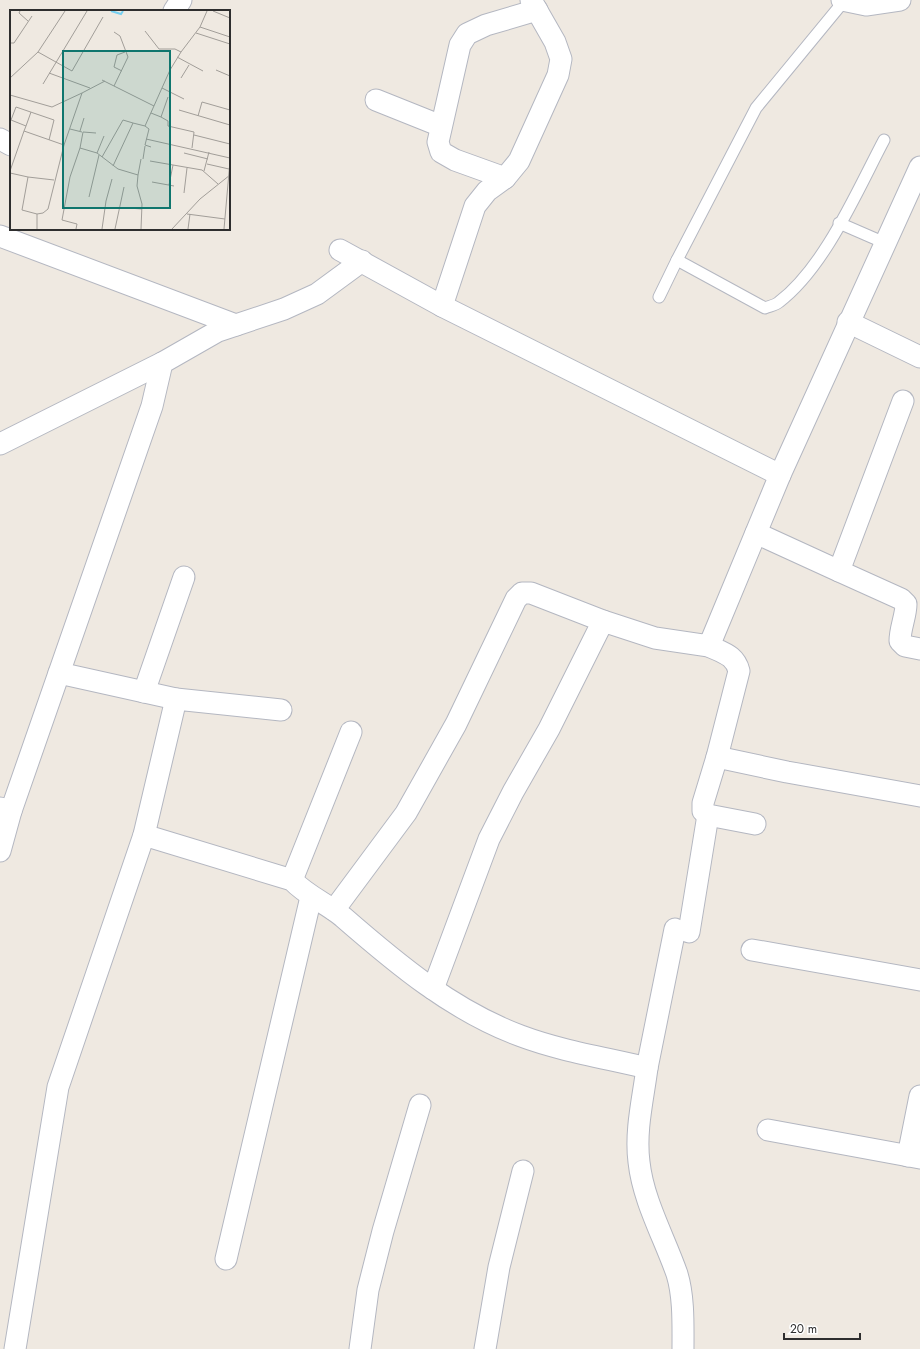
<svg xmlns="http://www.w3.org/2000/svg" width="920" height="1349" viewBox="0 0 920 1349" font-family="Jost,sans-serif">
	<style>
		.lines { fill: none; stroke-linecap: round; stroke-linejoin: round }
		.lane-casing { stroke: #b4b7c1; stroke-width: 13 }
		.street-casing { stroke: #b4b7c1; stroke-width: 23 }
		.lane { stroke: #fff; stroke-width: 11 }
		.street { stroke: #fff; stroke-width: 21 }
		.inset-river { fill: none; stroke: #75cff0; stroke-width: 2 }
		.inset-road { fill: none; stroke: #a29e99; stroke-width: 1 }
		.view { fill: #0f766e; fill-opacity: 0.15; stroke: #0f766e; stroke-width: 2 }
		.inset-edge { fill: none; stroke: #2e2e2e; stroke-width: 2 }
	</style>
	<rect width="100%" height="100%" fill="#efe9e1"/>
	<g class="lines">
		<g class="lane-casing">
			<g id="lane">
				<polyline points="839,223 885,243"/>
				<path d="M677,260L765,308C770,306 776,305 779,302C825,267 857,191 884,140"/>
				<polyline points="659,297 677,260 756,108 844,1"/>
			</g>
		</g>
		<g class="street-casing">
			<g id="street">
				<polyline points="842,0 866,5 900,0"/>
				<polyline points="174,11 181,0"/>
				<polyline points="376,100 441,126"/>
				<polyline points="0,139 11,145"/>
				<polyline points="505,178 455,160 441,152 438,142 460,45 467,34 486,25 537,10"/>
				<polyline points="0,236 236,325"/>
				<polyline points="340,250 442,306 780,475"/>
				<polyline points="442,306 475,206 487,191 505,178 519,161 558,75 561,59 555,42 531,0"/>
				<polyline points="848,322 920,357"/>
				<polyline points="0,444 162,363"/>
				<polyline points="756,533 839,571 903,401"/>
				<path d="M839,571L901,599L906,604C906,616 900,628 900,641L905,646L920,649"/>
				<path d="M709,646C723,653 735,655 739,671L717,757L703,803V811L708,815L755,824"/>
				<polyline points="59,673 176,699"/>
				<polyline points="144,692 184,577"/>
				<polyline points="717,757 787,772 920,796"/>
				<polyline points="0,808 11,811 152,406 162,363 218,331 284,309 317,294 362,261"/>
				<polyline points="144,835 176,699 281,710"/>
				<polyline points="0,851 11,811"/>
				<polyline points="292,880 351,732"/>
				<polyline points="334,910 406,813 456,724 516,599 522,593 531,593 603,621"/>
				<polyline points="689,932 708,815"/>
				<polyline points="752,950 920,980"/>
				<polyline points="433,989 489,839 513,792 549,729 603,621 655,638 709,646 780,475 920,167"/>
				<polyline points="647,1068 675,929"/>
				<polyline points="768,1130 920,1158"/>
				<polyline points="908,1156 920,1096"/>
				<polyline points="226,1259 311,897"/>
				<path d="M15,1349L58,1087L144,835L292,880C307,896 326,903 343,917C397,964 453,1011 521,1036C561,1051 606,1058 647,1068C643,1099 635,1131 639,1162C643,1200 664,1237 677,1274C684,1297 683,1325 683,1349"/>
				<polyline points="360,1349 368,1290 383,1231 420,1105"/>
				<polyline points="485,1349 499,1267 523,1171"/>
			</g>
		</g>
		<use href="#lane" class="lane"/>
		<use href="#street" class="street"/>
	</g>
	<g transform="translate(10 10)">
		<rect width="220" height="220" fill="#efe9e1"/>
		<path class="inset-river" d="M101,1L111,4L113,1"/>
		<path class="inset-road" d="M10,1L9,3L18,11M203,1L220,8M190,17L220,27M135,21L149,39H165L171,42L190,17L197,1M104,22L110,26L118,47L104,76M186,23L220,34M0,33H4L22,6M28,42L62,61L93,7M167,47L193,61M206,60L220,66M112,61L104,57L107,45L115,42M39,63L80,78M0,68L28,42L55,1M171,68L179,55M92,70L144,96M33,74L77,1M152,78L174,89M0,85L42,97L72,83M169,100L220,115M141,103L151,107L158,87M188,106L192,92L220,100M151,107L158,111V116L184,122L182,138M16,116L21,102M135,116L139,119L135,135L141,137M60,119L72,122M14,121L16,116L1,110L6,97L44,110L39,130M70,121L74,108M184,125L220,134M136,129L220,148M70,138L73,122L86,123M87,143L94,126M174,143L198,149M92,147L113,110L123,113M133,149L135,136M140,151L192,160L208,174M197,154L219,159M103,156L123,113L135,116L160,60L171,42M0,161L14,121L54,135L72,83L95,71M194,161L199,142M0,163L18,167L12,200L27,204L33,203L38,199L54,135M128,165L131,149M18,167L44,170M142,172L164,176M159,175L163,155M174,183L177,158M79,187L89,145M118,198L132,199M177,204L215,209M27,219V204M66,219L67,214L52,210L60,167L70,138L87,143L108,159L128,165L127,176L132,194L131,219M92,219L96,191L102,169M105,219L114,177M162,219L190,189L220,165M178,219L180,204M214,219L220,151"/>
		<path class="view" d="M53,41H160V198H53Z"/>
		<rect width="220" height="220" class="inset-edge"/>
	</g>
	<path d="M784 1333v6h76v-6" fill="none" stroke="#2e2e2e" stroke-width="2"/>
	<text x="790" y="1333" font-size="12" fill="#2e2e2e" stroke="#ffffff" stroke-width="3" paint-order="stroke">20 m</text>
</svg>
